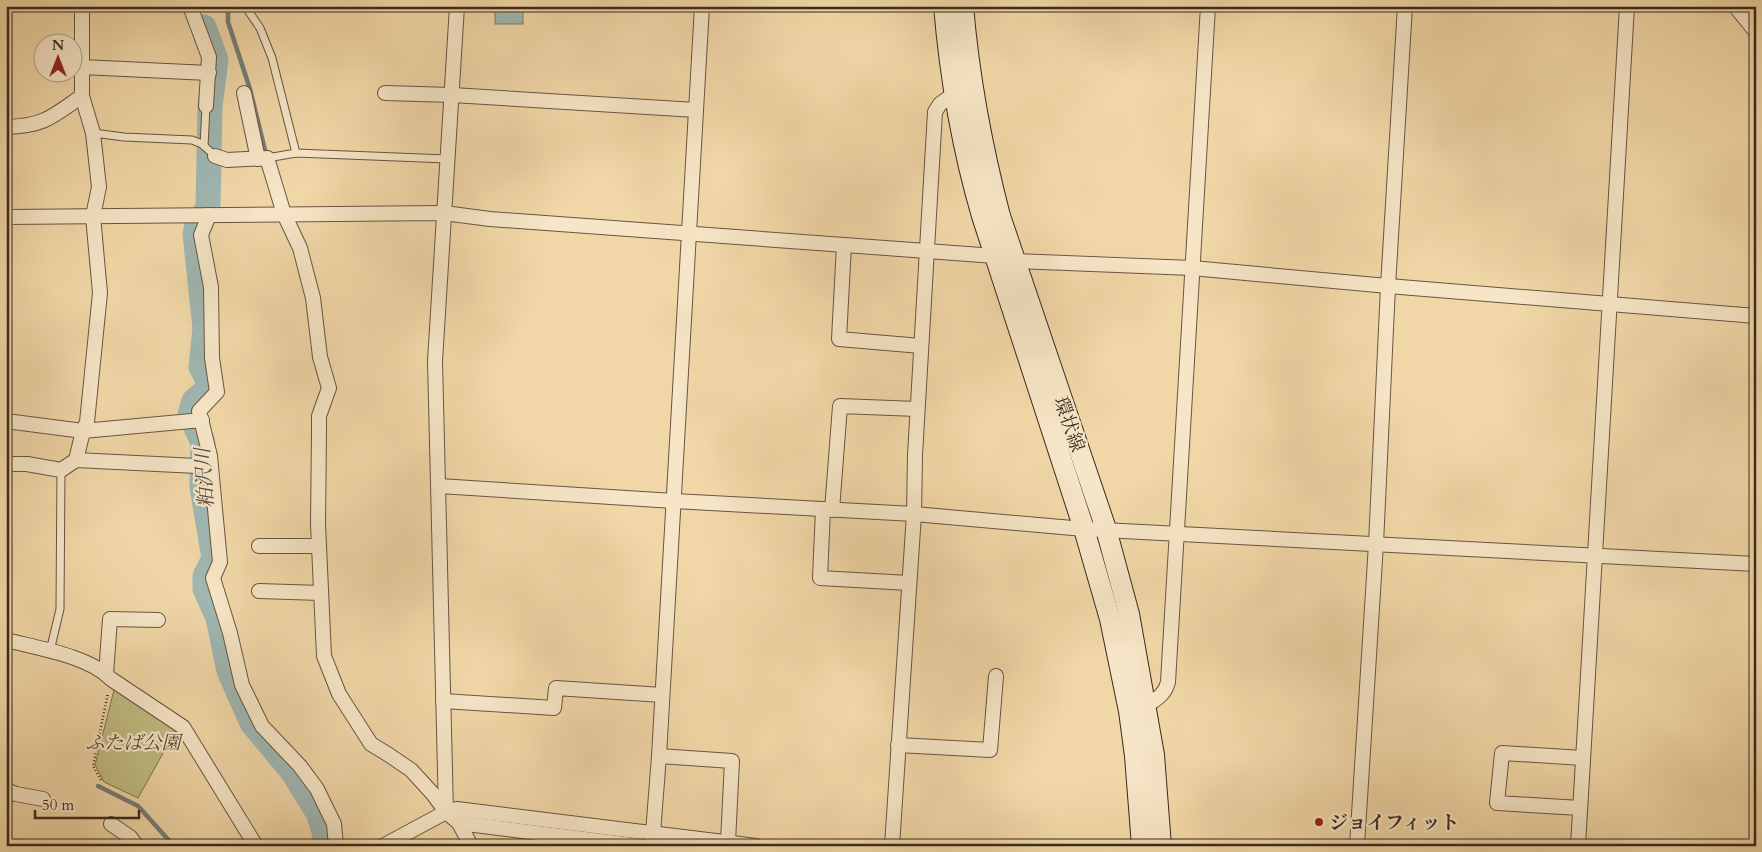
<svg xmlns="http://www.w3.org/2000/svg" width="1762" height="852" viewBox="0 0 1762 852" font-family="Cardo,'Noto Serif JP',serif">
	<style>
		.green { fill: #c1bc83; stroke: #7c7452 }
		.water { fill: #9fb7b2; stroke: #767f78 }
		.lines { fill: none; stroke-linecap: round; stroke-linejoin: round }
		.stream { stroke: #767f78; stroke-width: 4.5 }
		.river { stroke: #9fb7b2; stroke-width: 25 }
		.lane-casing { stroke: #665642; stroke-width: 9 }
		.street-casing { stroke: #665642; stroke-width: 16 }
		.secondary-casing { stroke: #382b21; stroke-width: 22 }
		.path { stroke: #382b21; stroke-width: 2.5; stroke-dasharray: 1 2.5; stroke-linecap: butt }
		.lane { stroke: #f6e5c6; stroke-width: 7 }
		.street { stroke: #f6e5c6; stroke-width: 14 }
		.secondary { stroke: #f6e5c6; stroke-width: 20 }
		.poi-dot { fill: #8f2418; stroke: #f6e5c6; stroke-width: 2 }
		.labels { text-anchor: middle; stroke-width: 4.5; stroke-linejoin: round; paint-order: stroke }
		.street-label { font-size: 19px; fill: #382b21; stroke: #f6e5c6 }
		.park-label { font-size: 19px; font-style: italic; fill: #534835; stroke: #f6e5c6 }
		.poi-label { font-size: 19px; font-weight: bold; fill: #382b21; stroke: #f6e5c6; text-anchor: start }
		.water-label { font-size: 20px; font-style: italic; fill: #524e45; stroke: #f6e5c6 }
	</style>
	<rect width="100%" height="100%" fill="#f1d7a7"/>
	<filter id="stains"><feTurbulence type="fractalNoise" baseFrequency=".004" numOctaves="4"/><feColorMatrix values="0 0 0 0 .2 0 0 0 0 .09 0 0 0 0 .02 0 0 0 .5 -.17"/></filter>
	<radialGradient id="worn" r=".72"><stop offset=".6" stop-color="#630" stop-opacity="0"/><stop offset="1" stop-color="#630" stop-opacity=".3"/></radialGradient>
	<polygon class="green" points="114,690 176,730 138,798 104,782 95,765"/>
	<rect class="water" x="495" y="6" width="28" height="18"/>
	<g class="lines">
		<g class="stream">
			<polyline points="228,6 228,22 250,89 266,154"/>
			<polyline points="98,786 138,806 174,846"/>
		</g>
		<polyline class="river" points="204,27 216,60 210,106 208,207 197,225 195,234 205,328 201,367 208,380 209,388 194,401 190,414 203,443 202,487 214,558 205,576 205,589 218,618 229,671 252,723 292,771 318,813 324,831 325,846"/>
		<g class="lane-casing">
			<g id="lane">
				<polyline points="245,6 260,28 272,58 296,153"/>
				<polyline points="93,133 124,137 192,140 202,144 215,156"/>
				<polyline points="204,146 206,106"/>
				<polyline points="267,158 296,153 447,159"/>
				<polyline points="50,651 60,609 61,470"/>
			</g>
		</g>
		<g class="street-casing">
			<g id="street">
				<polyline points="190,6 209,57 206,106"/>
				<polyline points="457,6 435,361 446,812 459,823 471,846"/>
				<polyline points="1735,6 1756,32"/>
				<polyline points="82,67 209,73"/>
				<polyline points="244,93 258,159"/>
				<polyline points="385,93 452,95 696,110"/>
				<path d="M6,127C44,126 52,117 82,96"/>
				<polyline points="215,156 227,160 267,158 284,214 300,248 313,298 320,357 329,388 319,416 319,431 318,524 324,656 339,694 371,744 389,755 411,770 433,794 446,812"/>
				<polyline points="209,215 201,235 211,287 212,358 217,392 199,411 210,456 220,562 213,578 230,633 242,685 262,726 300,766 317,789 334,824 336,846"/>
				<polyline points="6,217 444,213 490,219 995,256"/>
				<polyline points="844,245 839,339 921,346"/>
				<polyline points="1014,261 1192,268 1388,286 1756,316"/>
				<polyline points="6,421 83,431 202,420"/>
				<polyline points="76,460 83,431 87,422 100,293 93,216 99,187 93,133 82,96 82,6"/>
				<polyline points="6,464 27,464 61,470 76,460 197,466"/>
				<polyline points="439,486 674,501 914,514 1084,529 1756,564"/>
				<polyline points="823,509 820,578 909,583"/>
				<polyline points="832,510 840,406 917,409"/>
				<polyline points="259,546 319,546"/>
				<polyline points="259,591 321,593"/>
				<path d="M6,640C37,648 89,656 111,679L183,727L256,846"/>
				<polyline points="106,674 110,619 158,620"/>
				<polyline points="443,701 554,708 556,688 662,695"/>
				<path d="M1146,706C1156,699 1165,695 1168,682L1208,6"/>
				<polyline points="898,745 990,750 996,676"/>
				<polyline points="659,756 732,761 728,842"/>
				<polyline points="6,790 16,794 43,799"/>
				<polyline points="1580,808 1497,803 1502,753 1583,758"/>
				<polyline points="459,823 640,846"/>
				<polyline points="111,824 130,837 137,846"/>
				<polyline points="383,846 446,812 457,809 756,846"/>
				<polyline points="652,846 659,756 702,6"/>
				<polyline points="892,846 914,514 915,455 935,112 940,104 954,94"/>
				<polyline points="1357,846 1376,544 1388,286 1405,6"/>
				<polyline points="1578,846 1627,6"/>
			</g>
		</g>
		<g class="secondary-casing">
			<g id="secondary">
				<path d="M944,6C950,77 962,148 982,216L1084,529L1110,619L1129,711L1135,756L1142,846"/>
				<path d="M963,6C969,77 982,147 1000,216L1106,529L1129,614L1154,755L1161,846"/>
			</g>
		</g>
		<polyline class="path" points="101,780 93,766 108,693"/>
		<use href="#lane" class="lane"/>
		<use href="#street" class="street"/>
		<use href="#secondary" class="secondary"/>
	</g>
	<circle class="poi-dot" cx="1319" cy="822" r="5"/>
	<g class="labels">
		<g class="street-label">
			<text transform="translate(1070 424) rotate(71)" y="7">環状線</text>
		</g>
		<g class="park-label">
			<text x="133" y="749">ふたば公園</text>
		</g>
		<g class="poi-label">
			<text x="1329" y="829">ジョイフィット</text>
		</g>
		<g class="water-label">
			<text transform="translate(204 478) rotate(-94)" y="7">粕沢川</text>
		</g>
	</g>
	<rect width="1762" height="852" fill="none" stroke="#f1d7a7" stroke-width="25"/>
	<rect x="8" y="8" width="1747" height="837" fill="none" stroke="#382b21" stroke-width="2.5"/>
	<rect x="12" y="12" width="1737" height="827" fill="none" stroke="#382b21"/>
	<g transform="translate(58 58)"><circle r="24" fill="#f6e5c6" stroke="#aa9b84"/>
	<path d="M0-4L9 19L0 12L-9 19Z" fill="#8f2418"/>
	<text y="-8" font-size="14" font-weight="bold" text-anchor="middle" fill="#382b21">N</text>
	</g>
	<path d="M35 810v8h104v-8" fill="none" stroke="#382b21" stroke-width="2.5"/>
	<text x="42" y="810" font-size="15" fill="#382b21" stroke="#f6e5c6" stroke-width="4" paint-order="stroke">50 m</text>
	<rect width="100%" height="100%" filter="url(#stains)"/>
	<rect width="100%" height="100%" fill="url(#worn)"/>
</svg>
